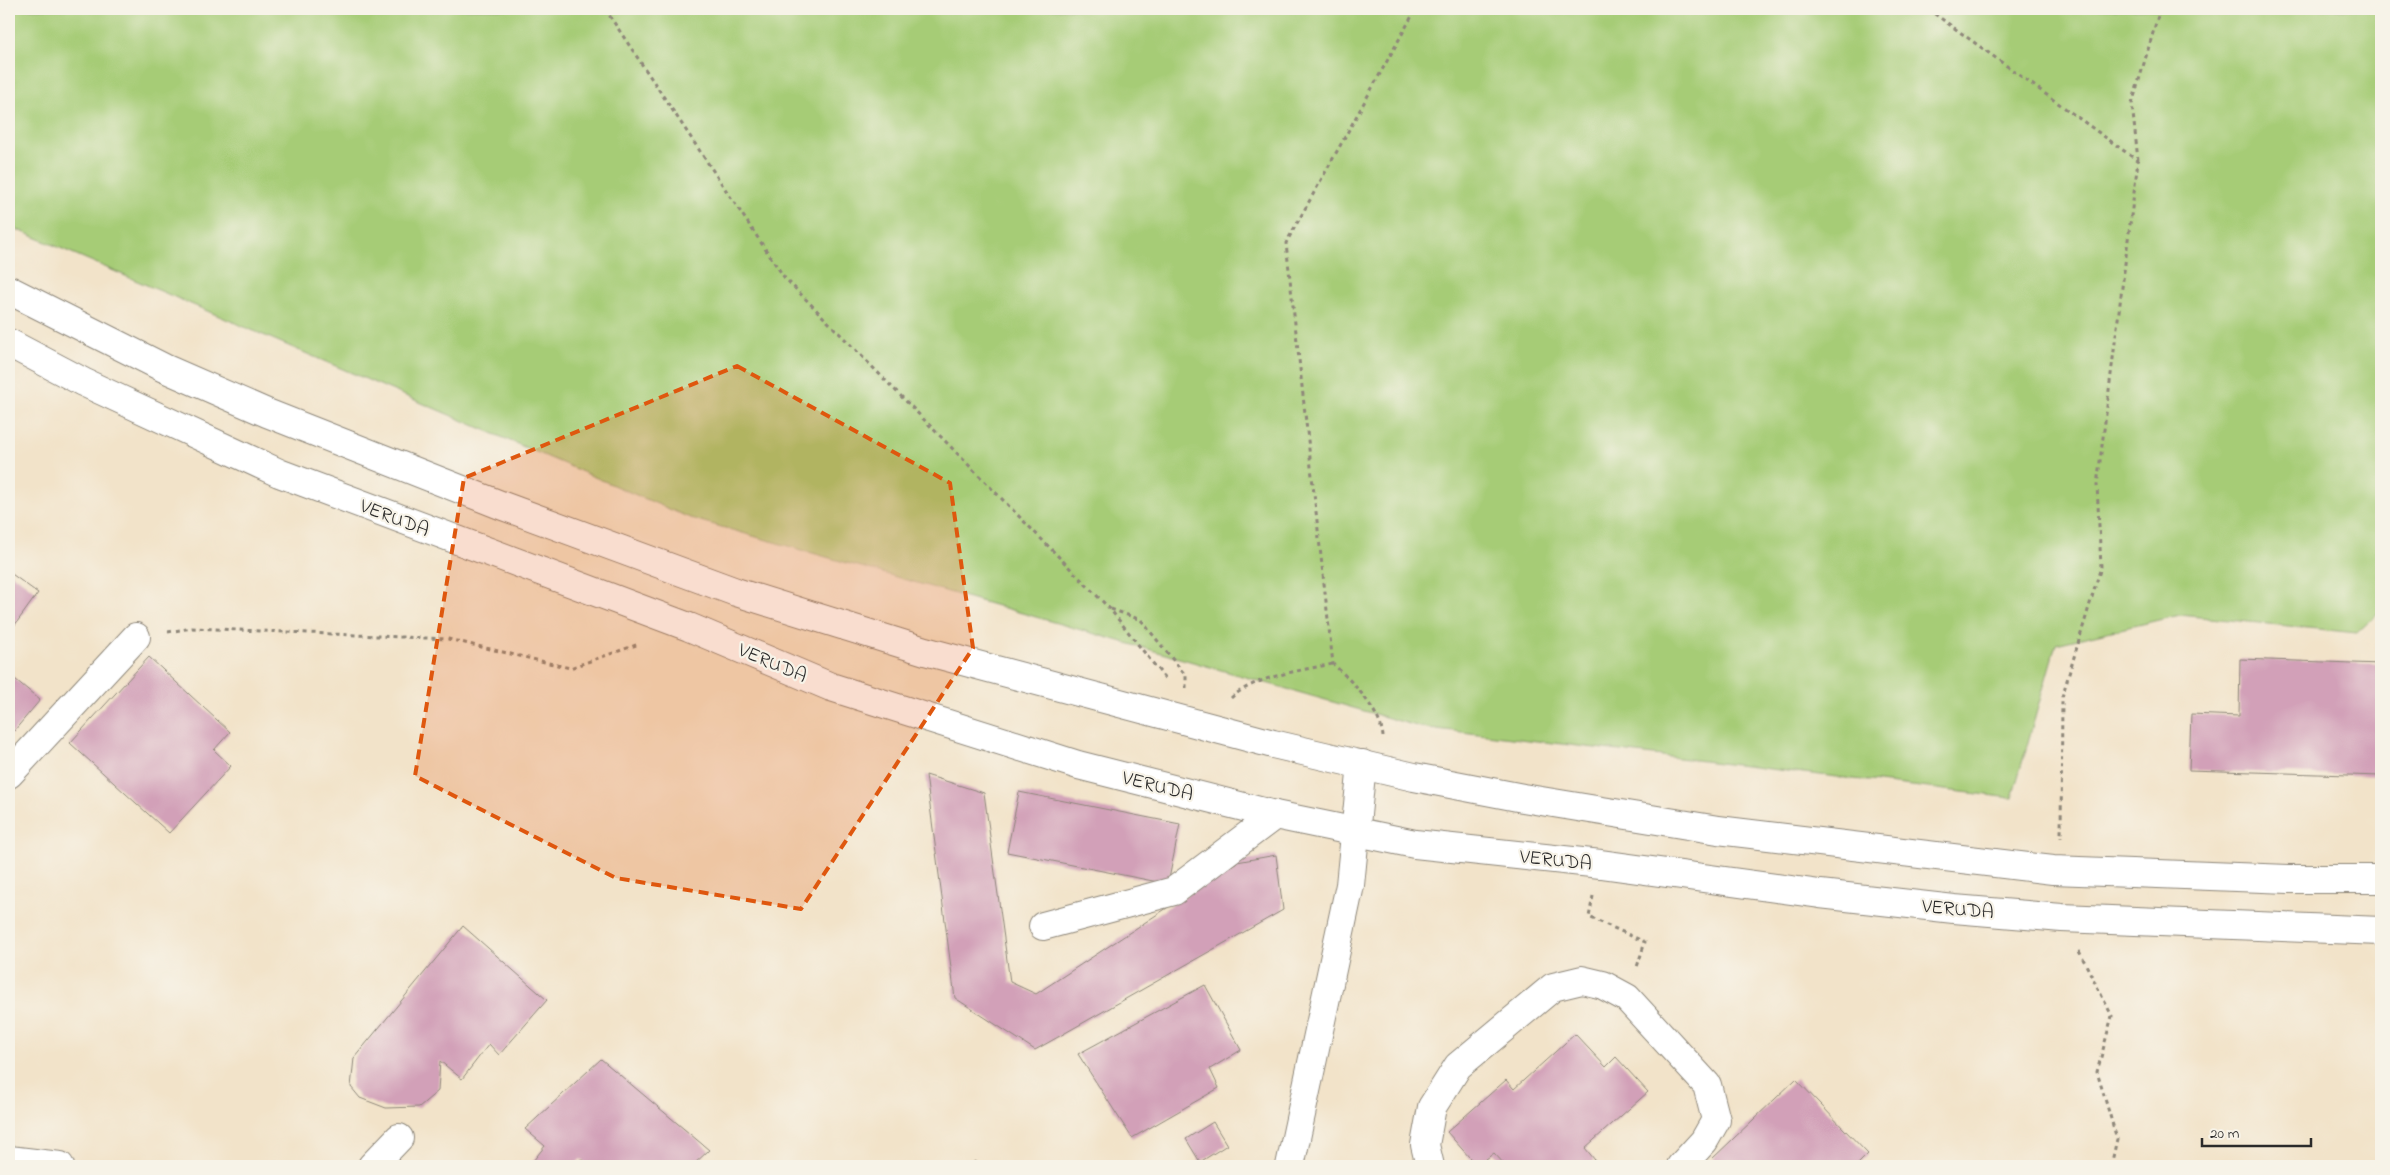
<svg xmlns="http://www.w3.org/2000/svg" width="2390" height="1175" viewBox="0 0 2390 1175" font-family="'Indie Flower',sans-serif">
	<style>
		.green { fill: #a6cc76; stroke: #687c50 }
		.building { fill: #d2a0b8 }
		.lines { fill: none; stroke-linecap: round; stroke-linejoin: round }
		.minor-casing { stroke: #8e877a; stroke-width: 30 }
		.major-casing { stroke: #8e877a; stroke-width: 30 }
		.path { stroke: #8e877a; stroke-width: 3; stroke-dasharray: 4 4; stroke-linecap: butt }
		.minor { stroke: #fff; stroke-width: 28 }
		.major { stroke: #fff; stroke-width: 28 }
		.marked { fill: #df570e; fill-opacity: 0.2; stroke: #df570e; stroke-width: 4; stroke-dasharray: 10 6; stroke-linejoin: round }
		.labels { text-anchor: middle; stroke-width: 4.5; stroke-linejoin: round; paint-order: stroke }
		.street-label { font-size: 20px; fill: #2b2b2b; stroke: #f7f3e8 }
	</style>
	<rect width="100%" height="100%" fill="#f7f3e8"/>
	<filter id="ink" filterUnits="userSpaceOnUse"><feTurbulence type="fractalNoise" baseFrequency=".02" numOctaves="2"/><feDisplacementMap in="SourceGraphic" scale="10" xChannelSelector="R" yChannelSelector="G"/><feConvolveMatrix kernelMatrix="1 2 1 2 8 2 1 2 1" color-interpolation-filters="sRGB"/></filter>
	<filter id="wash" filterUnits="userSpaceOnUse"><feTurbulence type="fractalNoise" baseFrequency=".0096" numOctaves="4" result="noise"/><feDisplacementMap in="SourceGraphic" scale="20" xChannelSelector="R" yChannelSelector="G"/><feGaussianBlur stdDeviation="1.12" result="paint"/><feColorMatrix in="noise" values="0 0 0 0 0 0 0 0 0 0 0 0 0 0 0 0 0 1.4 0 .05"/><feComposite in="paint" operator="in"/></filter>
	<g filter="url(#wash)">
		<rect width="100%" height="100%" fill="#f2e3c9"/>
		<polygon class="green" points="9,9 2381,9 2381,610 2357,633 2180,615 2056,644 2012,798 1420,727 690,518 9,226"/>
		<g id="blocks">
			<g class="building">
				<polygon points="9,572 38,593 9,633"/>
				<polygon points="149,657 230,732 214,750 231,766 169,833 70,743"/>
				<polygon points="2240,659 2381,664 2381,776 2189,770 2191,714 2239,716"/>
				<polygon points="9,674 40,700 9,737"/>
				<polygon points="926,775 984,793 1010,982 1036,994 1237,862 1276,855 1283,910 1035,1050 955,998"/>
				<polygon points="1019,792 1180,824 1168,884 1007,852"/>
				<polygon points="463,926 547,1000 499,1055 489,1044 462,1079 440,1061 438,1091 419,1107 386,1108 360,1098 351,1087 354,1058"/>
				<polygon points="1205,985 1241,1050 1210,1069 1219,1088 1132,1138 1078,1054"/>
				<polygon points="1575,1034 1606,1067 1616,1057 1648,1092 1585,1148 1595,1160 1588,1166 1506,1166 1494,1153 1477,1166 1447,1132 1506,1080 1514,1089"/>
				<polygon points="601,1059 709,1150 692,1166 589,1166 581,1159 573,1166 529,1166 545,1146 525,1129"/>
				<polygon points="1796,1079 1868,1154 1856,1166 1719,1166 1712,1159"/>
				<polygon points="1213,1122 1227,1145 1200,1162 1186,1139"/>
				<polygon points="975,1161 978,1166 967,1166"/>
			</g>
		</g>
	</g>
	<g filter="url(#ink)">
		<use href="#blocks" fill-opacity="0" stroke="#8e877a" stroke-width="1"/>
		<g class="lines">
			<g class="minor-casing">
				<g id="minor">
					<polyline points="9,774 136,637"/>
					<polyline points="1043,926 1174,891 1275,815"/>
					<polyline points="9,1160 60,1166"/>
					<polyline points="372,1166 399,1138"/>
					<polyline points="1290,1166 1350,885 1362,764"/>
					<polyline points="1430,1166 1425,1145 1432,1107 1458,1066 1553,987 1582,980 1603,985 1627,998 1707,1085 1716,1120 1704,1141 1681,1166"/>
				</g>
			</g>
			<g class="major-casing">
				<g id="major">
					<polyline points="9,290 164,368 267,413 503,506 736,592 925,651 1273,744 1414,777 1523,798 1718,830 2053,870 2289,879 2381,879"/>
					<polyline points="9,343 83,382 279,473 689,627 831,687 1078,765 1275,815 1415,844 1601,864 1820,894 1954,909 2062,918 2381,931"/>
				</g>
			</g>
			<g class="path">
				<polyline points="605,9 784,277 1110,609 1167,681"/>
				<polyline points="1928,9 2138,161 2097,485 2101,567 2062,697 2061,838"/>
				<polyline points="2138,160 2132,104 2160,9"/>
				<polyline points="1111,609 1141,620 1186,676 1186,688"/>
				<polyline points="168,632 192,628 448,639 570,668 639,644"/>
				<path d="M1231,698C1255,676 1303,670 1333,664"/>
				<path d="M1383,737C1381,711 1352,681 1333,664L1286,243L1416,9"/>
				<polyline points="1593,896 1589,917 1645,942 1637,967"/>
				<polyline points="2079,951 2112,1016 2097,1072 2117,1139 2111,1166"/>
			</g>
			<use href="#minor" class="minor"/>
			<use href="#major" class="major"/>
		</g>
	</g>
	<path class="marked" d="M737,366L950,483L973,648L801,909L616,878L415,776L464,478Z"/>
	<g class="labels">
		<g class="street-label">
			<text transform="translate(395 517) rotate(21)" y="7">VERUDA</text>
			<text transform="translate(773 662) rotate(23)" y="7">VERUDA</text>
			<text transform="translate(1158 785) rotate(14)" y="7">VERUDA</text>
			<text transform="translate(1556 859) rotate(6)" y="7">VERUDA</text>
			<text transform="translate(1958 908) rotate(5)" y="7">VERUDA</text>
		</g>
	</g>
	<rect width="2390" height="1175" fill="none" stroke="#f7f3e8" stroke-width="30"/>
	<path d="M2202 1138v8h109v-8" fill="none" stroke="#2b2b2b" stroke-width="2.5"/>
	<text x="2210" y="1138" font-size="15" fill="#2b2b2b" stroke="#f7f3e8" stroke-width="4" paint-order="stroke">20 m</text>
</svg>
